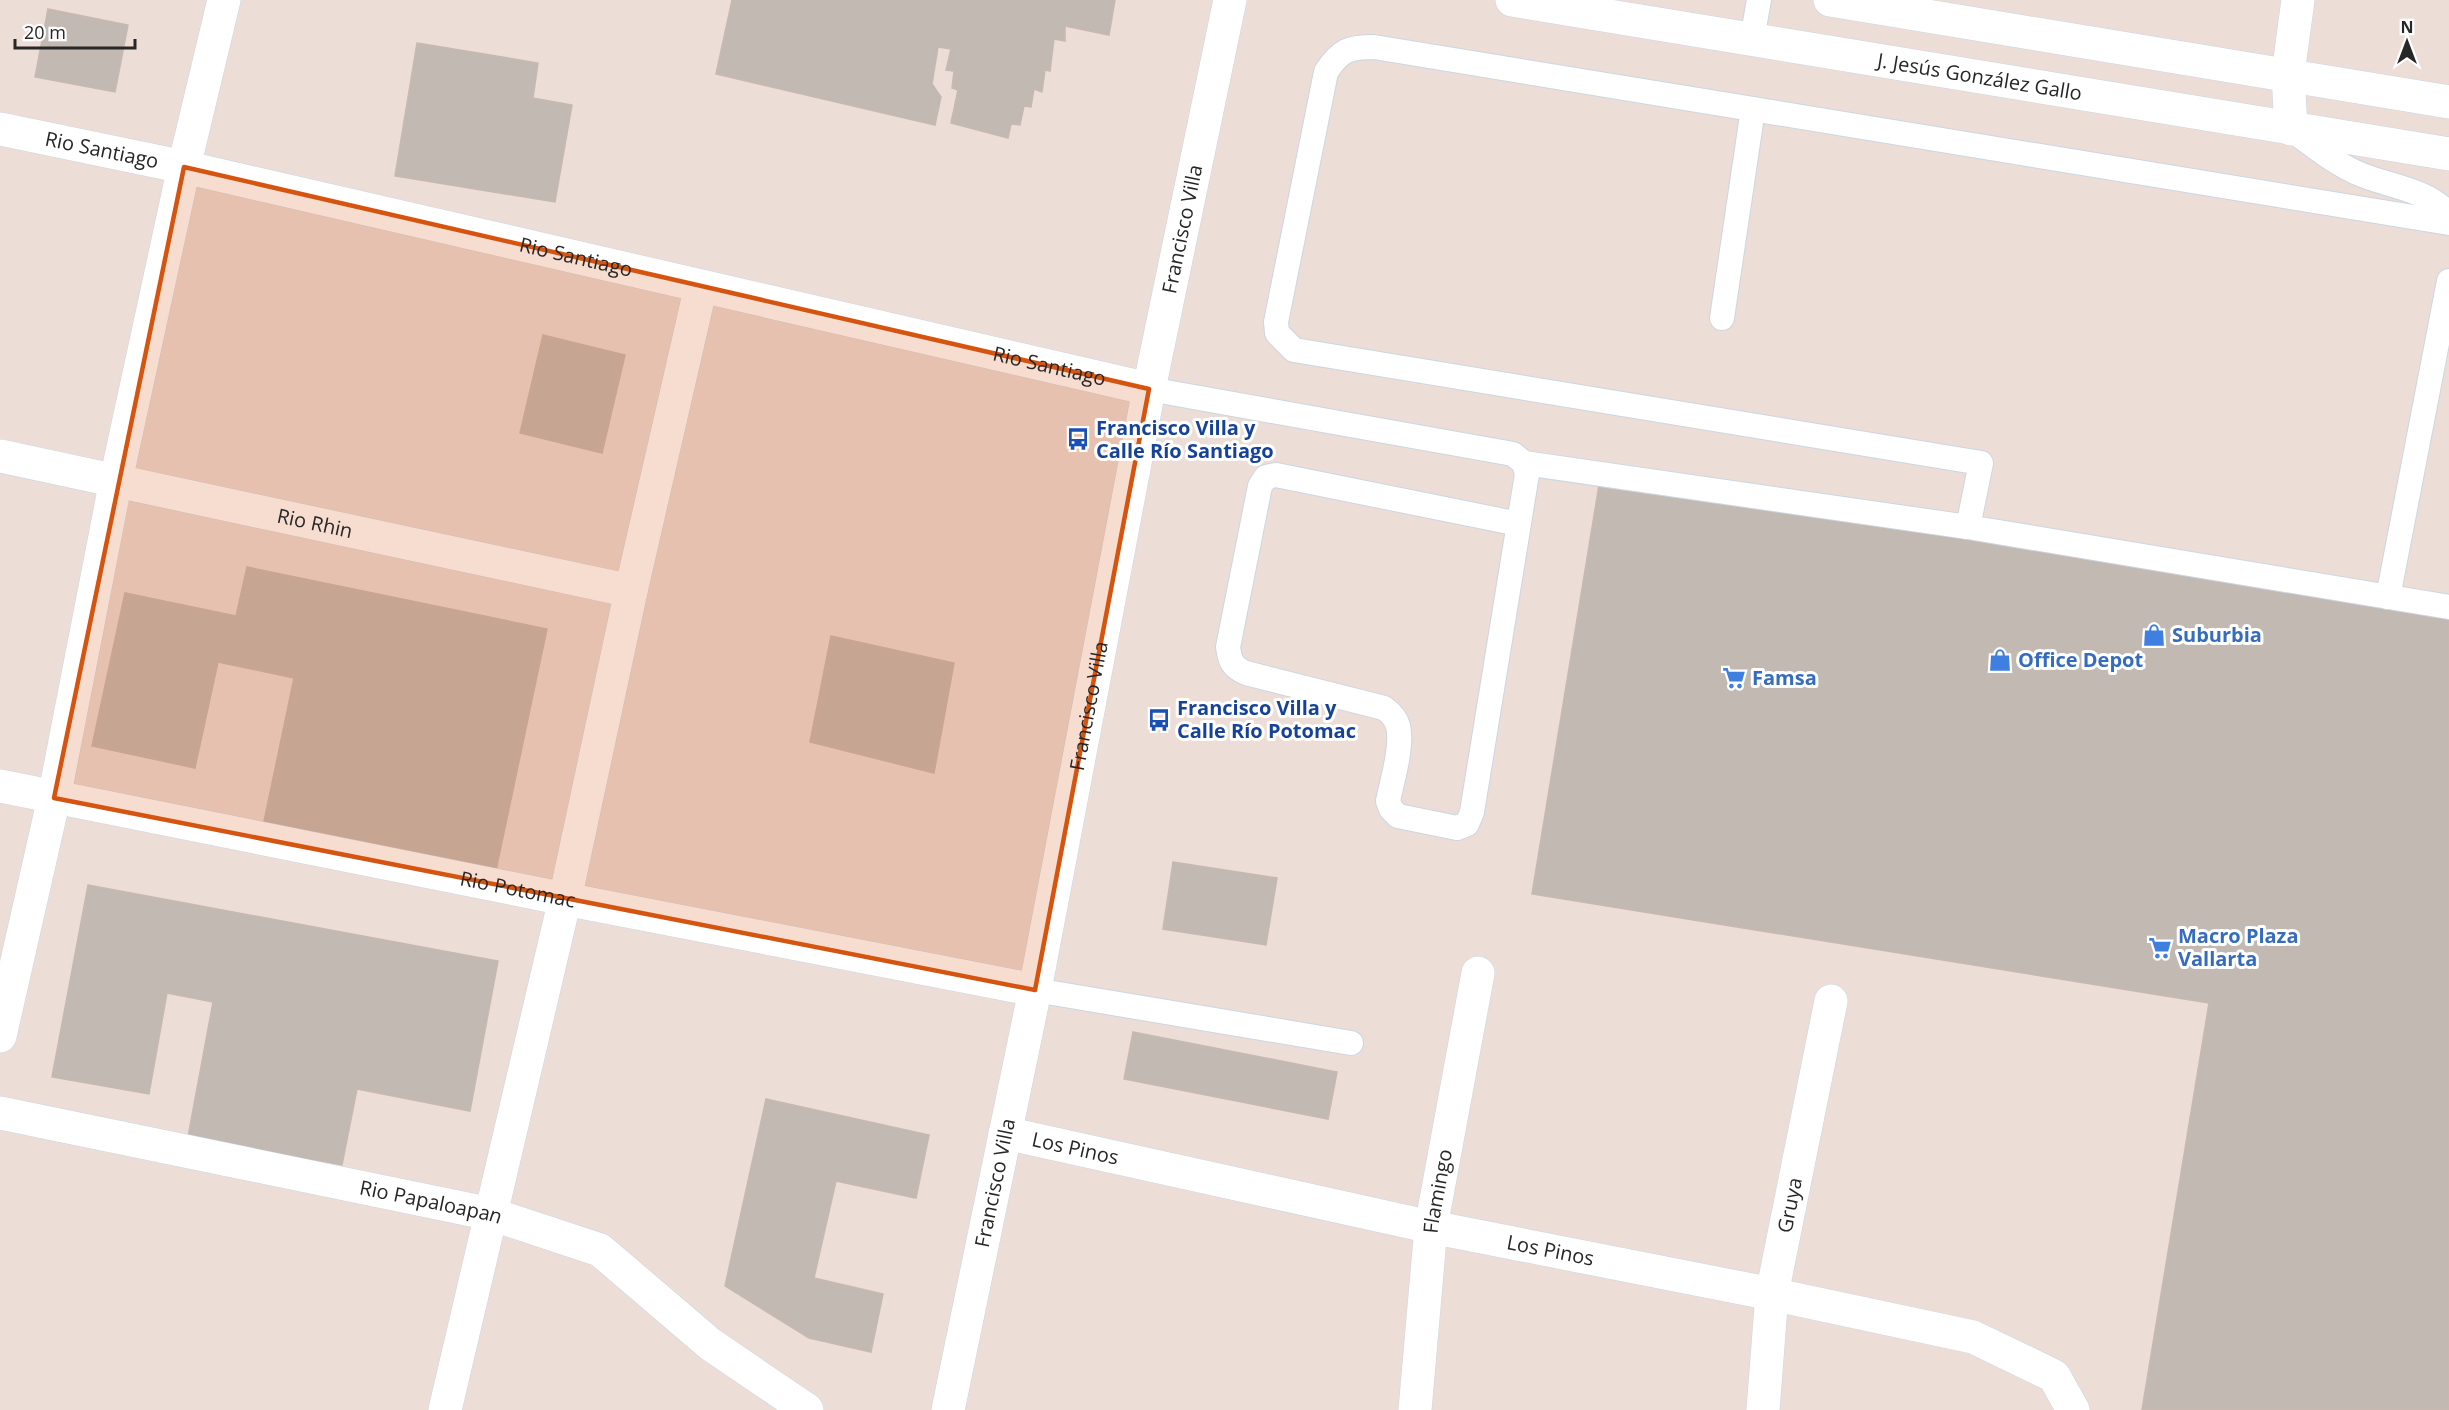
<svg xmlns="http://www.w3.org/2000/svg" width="2449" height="1410" viewBox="0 0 2449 1410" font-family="'Open Sans',sans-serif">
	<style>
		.building { fill: #c2b9b3; stroke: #c7b9b1; stroke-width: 1.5 }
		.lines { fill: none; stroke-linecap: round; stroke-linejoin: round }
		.lane-casing { stroke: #ccd6e2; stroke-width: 26 }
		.street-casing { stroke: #ccd6e2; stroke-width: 34 }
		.secondary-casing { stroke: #ccd6e2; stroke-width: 34 }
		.lane { stroke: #fff; stroke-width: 24 }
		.street { stroke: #fff; stroke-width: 33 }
		.secondary { stroke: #fff; stroke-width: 33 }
		.marked { fill: #d5540f; fill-opacity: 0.2; stroke: #d5540f; stroke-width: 4.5; stroke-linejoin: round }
		.labels { text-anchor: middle; stroke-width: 6; stroke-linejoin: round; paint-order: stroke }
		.street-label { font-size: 20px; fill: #272727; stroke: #fff }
		.transit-label { font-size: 20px; font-weight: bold; fill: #164399; stroke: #fff; text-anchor: start }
		.shop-label { font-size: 20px; font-weight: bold; fill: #366cbe; stroke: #fff; text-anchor: start }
	</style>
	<rect width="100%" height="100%" fill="#ecddd7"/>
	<g class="building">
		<polygon points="732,0 1115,0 1109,35 1065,26 1065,41 1054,39 1050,71 1045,70 1042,92 1034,89 1031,107 1024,106 1020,125 1011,124 1008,138 951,123 958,90 952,88 954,71 946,70 951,49 938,47 932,84 941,97 935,125 716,74"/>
		<polygon points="48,9 128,25 115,92 35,77"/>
		<polygon points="417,43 538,63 533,98 572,105 555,202 395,176"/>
		<polygon points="543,335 625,355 602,453 520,433"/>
		<polygon points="1600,479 2449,616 2449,1410 2142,1410 2209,1003 1532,894"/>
		<polygon points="247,567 547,629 495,875 263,826 294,678 218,662 195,768 92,746 125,593 236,616"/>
		<polygon points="831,636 954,663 934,773 810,742"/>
		<polygon points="1173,862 1277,878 1266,945 1163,929"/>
		<polygon points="88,885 498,961 470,1111 357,1089 342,1165 188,1137 213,1002 167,993 149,1094 52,1077"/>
		<polygon points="1133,1032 1337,1072 1328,1119 1124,1079"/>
		<polygon points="766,1099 929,1135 916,1198 836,1181 814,1278 883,1294 871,1352 809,1338 725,1286"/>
	</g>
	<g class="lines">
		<g class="lane-casing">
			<g id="lane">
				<polyline points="1752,39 1759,0"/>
				<path d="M2292,130C2312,145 2332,161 2355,172C2387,187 2423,187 2449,214"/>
				<path d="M2449,223L1374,47C1349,47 1340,50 1326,72L1276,322L1277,333L1294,350L1981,463L1968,527L2449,607"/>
				<polyline points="1722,318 1753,109"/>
				<path d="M1149,389L1513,454L1524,463L1527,474L1472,812L1467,824L1457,828L1398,816L1391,809L1388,801C1392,781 1403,746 1398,726C1396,718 1391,713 1384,708L1246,673C1232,667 1230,661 1228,647L1260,486L1266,477L1276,475L1519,524"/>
				<polyline points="1524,463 1968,527"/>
				<polyline points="2388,597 2449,281"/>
				<polyline points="1035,990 1351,1043"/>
			</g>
		</g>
		<g class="street-casing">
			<g id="street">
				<path id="s1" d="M1512,0L2449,154"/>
				<polyline points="1830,0 2449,102"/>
				<path id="s2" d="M0,129L184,167L1149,389"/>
				<polyline points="2291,129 2288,74 2298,0"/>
				<path id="s3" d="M0,456L631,591"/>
				<path id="s4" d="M0,786L565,899L1035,990"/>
				<polyline points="0,1036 54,798 116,480 184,167 224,0"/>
				<path id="s5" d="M0,1113L491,1214L600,1250L710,1344L807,1410"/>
				<path id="s6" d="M1005,1133L1431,1227L1772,1294L1973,1337L2054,1376L2073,1410"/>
				<polyline points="445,1410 565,899 631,591 701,286"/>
				<path id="s7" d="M1415,1410L1431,1227L1478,973"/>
				<path id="s8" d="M1763,1410L1772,1294L1831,1001"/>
			</g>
		</g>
		<g class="secondary-casing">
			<g id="secondary">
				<path id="s9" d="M948,1410L1035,990L1149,389L1230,0"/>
			</g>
		</g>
		<use href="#lane" class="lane"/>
		<use href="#street" class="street"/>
		<use href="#secondary" class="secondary"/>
	</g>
	<path class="marked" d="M184,167L1149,389L1035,990L54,798Z"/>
	<defs>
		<g id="bus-bare" transform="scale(1.8)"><path d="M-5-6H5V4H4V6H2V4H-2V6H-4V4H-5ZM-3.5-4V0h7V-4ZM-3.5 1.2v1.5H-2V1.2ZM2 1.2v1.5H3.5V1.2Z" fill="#1a4fb4" stroke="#fff" stroke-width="2.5" paint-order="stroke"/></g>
		<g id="shop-bare" transform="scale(1.8)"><path d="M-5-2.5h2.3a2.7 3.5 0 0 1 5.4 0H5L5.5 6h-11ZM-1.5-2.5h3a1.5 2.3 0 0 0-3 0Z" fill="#3f7fe0" stroke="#fff" stroke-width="2.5" paint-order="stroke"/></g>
		<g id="supermarket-bare" transform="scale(1.8)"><path d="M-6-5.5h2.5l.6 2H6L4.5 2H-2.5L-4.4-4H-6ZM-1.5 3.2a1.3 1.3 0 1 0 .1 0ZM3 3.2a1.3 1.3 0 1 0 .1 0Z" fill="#3f7fe0" stroke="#fff" stroke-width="2.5" paint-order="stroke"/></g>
	</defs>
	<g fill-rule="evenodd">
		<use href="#bus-bare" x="1078" y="439"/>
		<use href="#shop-bare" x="2154" y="635"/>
		<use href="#shop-bare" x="2000" y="660"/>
		<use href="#supermarket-bare" x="1734" y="678"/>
		<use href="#bus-bare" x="1159" y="720"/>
		<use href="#supermarket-bare" x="2160" y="948"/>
	</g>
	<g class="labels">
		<g class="street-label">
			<text dy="7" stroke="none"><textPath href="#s1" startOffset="474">J. Jesús González Gallo</textPath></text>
			<text dy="7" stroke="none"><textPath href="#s2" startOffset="104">Rio Santiago</textPath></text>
			<text dy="7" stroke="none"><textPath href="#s9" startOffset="1204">Francisco Villa</textPath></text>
			<text dy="7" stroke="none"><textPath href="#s2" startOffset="590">Rio Santiago</textPath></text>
			<text dy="7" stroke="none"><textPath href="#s2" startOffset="1076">Rio Santiago</textPath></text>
			<text dy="7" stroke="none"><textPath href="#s3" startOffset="322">Rio Rhin</textPath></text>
			<text dy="7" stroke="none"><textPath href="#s9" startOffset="718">Francisco Villa</textPath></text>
			<text dy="7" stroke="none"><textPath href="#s4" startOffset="528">Rio Potomac</textPath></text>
			<text dy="7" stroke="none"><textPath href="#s6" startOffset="72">Los Pinos</textPath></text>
			<text dy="7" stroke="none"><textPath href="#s9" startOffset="232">Francisco Villa</textPath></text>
			<text dy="7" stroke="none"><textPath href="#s7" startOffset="220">Flamingo</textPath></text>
			<text dy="7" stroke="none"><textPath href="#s5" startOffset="440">Rio Papaloapan</textPath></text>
			<text dy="7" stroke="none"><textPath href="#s8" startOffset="207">Gruya</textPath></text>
			<text dy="7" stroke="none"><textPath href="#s6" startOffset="558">Los Pinos</textPath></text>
		</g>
		<g class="transit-label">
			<text x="1096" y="435">Francisco Villa y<tspan x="1096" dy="23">Calle Río Santiago</tspan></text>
			<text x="1177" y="715">Francisco Villa y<tspan x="1177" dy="23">Calle Río Potomac</tspan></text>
		</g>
		<g class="shop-label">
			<text x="2172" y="642">Suburbia</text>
			<text x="2018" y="667">Office Depot</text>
			<text x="1752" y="685">Famsa</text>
			<text x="2178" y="943">Macro Plaza<tspan x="2178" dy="23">Vallarta</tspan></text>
		</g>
	</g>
	<g transform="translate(2407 42)" stroke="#ffffff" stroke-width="4.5" paint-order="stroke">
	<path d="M0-4.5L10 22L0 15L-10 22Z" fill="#272727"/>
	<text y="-9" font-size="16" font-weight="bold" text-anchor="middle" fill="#272727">N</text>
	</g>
	<path d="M15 39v9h120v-9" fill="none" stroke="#272727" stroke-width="3"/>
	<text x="24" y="39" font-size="18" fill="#272727" stroke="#ffffff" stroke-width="4.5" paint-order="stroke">20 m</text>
</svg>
